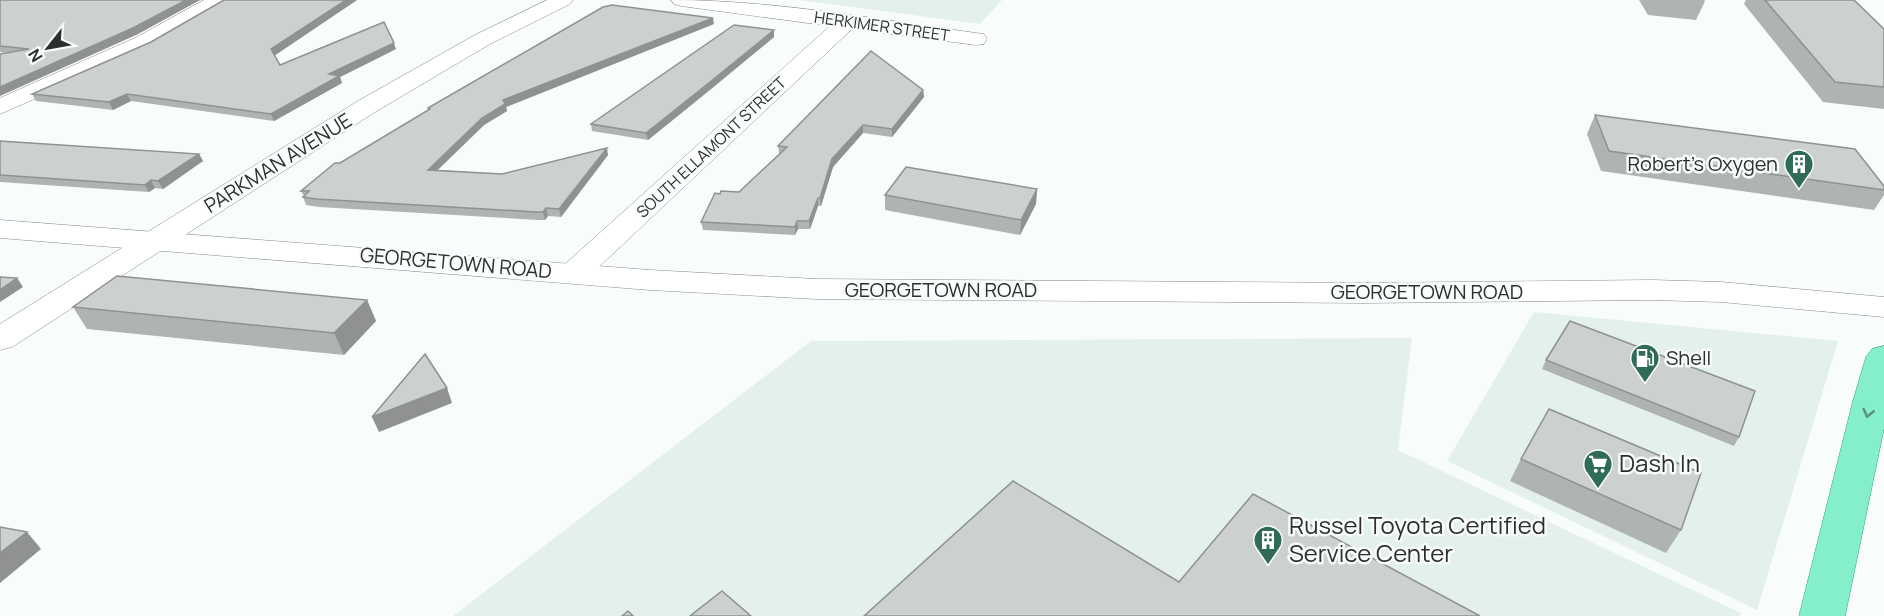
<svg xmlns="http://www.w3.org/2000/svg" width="1884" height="616" viewBox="0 0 1884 616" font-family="Manrope,sans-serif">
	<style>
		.built { fill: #e4f1eb }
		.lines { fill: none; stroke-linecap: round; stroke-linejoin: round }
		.street-casing { stroke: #858987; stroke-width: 1 }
		.secondary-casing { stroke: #858987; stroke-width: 1 }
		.primary-casing { stroke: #31a380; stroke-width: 1 }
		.street { fill: #fff; fill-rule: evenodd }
		.secondary { fill: #fff; fill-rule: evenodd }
		.primary { fill: #85eecd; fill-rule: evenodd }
		.wall { fill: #afb4b1 }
		.shaded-wall { fill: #8f9290 }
		.building { fill: #ccd1ce; stroke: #8f9290; stroke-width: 1.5 }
		.oneway { stroke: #598e7e }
		.labels { text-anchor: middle; stroke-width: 5; stroke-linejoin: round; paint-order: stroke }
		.far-street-label { font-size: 16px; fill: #2d2f2e; stroke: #f8fdfb }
		.street-label { font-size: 20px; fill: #2d2f2e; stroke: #f8fdfb }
		.poi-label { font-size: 20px; fill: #2d2f2e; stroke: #f8fdfb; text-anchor: end }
		.near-poi-label { font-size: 24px; fill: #2d2f2e; stroke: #f8fdfb; text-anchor: start }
	</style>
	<rect width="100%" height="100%" fill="#f8fdfb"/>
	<g class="built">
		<polygon points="799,0 1002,0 980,24"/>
		<polygon points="1534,312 1838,341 1757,610 1447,461"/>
		<polygon points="1412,338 1398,450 1741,613 1740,616 453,616 811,341"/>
	</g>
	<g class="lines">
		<g class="street-casing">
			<g id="street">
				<polygon points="204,0 229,0 226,4 153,47 0,114 0,98 137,37"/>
				<polygon points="547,0 573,0 570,4 490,44 375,112 12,347 0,350 0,324 358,101 475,35"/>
				<path d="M671,0C773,0 875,19 976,33L984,34L987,39L984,44L976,45L852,29L585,280L574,282L563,280L558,273L563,266L830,26L681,6L674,4Z"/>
			</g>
		</g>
		<g class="secondary-casing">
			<polygon id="secondary" points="0,220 650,270 816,279 1364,283 1652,280 1721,282 1884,297 1884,317 1721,302 1652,300 1364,303 816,299 650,290 0,238"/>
		</g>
		<g class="primary-casing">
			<polygon id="primary" points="1884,346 1884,428 1845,616 1799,616 1853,401 1866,357 1872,349"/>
		</g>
		<use href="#street" class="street"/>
		<use href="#secondary" class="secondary"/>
		<use href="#primary" class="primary"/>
	</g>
	<g class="wall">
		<polygon points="0,0 200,0 136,35 8,53 0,52"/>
		<polygon points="224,0 357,0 275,55 280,65 396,49 340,77 342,83 274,121 131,101 113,110 36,101 32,94 151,42"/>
		<polygon points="1639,0 1704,0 1705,1 1696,20 1648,15"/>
		<polygon points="1746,0 1854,0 1884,29 1884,109 1823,102 1744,4"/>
		<polygon points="714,24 506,107 507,111 484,125 438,170 502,174 608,155 561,217 548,216 545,220 538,220 319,207 306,205 303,197 304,196 301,191 340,163 428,110 428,108"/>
		<polygon points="774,30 774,37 711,89 648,140 592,131 591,124"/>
		<polygon points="923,90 924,97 892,137 863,133 833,167 821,206 818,206 810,229 798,229 795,235 703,230 701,222 720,194 739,192 780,153 779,153 778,146"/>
		<polygon points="1595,115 1884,186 1884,195 1874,210 1601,171 1587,134"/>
		<polygon points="0,141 199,154 203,161 163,189 155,188 149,192 0,182"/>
		<polygon points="1037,189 1036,204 1020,235 885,210 885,195"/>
		<polygon points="367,300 376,321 344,355 87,329 73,307"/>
		<polygon points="1546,360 1739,437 1734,446 1542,369"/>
		<polygon points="1521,459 1681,530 1666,553 1510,481"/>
	</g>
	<g class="shaded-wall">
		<polygon points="186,0 200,0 136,35 0,96 0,87"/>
		<polygon points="346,0 357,0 274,56 271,49"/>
		<polygon points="713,18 714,24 506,107 507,111 484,125 430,177 428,170 482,118 503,100"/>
		<polygon points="774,30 774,37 711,89 648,140 646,133"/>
		<polygon points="394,43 396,49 340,77 342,83 274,121 271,114 329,74"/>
		<polygon points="923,90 924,97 892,137 892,129"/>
		<polygon points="127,94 131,101 113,110 109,102"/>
		<polygon points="863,125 863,133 833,167 821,206 820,198 832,159"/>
		<polygon points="607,148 608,155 561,217 559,209"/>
		<polygon points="199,154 203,161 163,189 158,181"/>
		<polygon points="151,180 155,188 149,192 145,185"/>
		<polygon points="1037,189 1036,204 1020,235 1021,220"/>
		<polygon points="818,198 818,206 810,229 809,221"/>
		<polygon points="546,208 548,216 545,220 543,212"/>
		<polygon points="797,221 798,229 795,235 795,227"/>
		<polygon points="17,278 23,287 0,302 0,290"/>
		<polygon points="367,300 376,321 344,355 334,333"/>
		<polygon points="447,388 452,403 379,432 372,417"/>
		<polygon points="27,532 41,549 0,583 0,553"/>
	</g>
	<g class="building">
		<polygon points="0,0 186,0 133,28 0,87 0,54 29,49 0,46"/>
		<polygon points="224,0 346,0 271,49 280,65 384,22 394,43 329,74 339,76 271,114 127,94 109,102 32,94 151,42"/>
		<polygon points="1765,0 1854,0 1884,29 1884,87 1835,82"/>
		<polygon points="612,5 713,18 503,100 505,104 482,118 428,170 502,174 607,148 559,209 546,208 543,212 536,212 316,199 303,197 309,191 301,191 335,163 340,163 430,109 428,108 603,7"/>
		<polygon points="734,25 774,30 710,82 646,133 591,124"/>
		<polygon points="871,51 923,90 892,129 863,125 832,159 820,198 818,198 809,221 797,221 795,227 701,222 715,193 720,194 721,191 739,192 787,147 778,146"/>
		<polygon points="1595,115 1855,149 1884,186 1884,190 1609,151"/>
		<polygon points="0,141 199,154 158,181 151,180 145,185 0,175"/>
		<polygon points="906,167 1037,189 1021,220 885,195"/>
		<polygon points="117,276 367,300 334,333 73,307"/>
		<polygon points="0,277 17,278 0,290"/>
		<polygon points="1570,321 1755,391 1739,437 1546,360"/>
		<polygon points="425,354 447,388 372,417"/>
		<polygon points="1549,409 1701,473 1681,530 1521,459"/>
		<polygon points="1013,481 1179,582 1253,494 1480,616 864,616"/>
		<polygon points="0,527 27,532 0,553"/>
		<polygon points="722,591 751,616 690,616"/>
		<polygon points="628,611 633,616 622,616"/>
	</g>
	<defs><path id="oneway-chevron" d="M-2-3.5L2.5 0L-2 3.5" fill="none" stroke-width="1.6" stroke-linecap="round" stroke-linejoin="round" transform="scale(1.5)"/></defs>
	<use class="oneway" href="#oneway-chevron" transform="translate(1868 413) rotate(103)"/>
	<defs>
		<g id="building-pin" transform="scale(1.5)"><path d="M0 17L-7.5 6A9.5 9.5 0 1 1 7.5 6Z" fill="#2f6b55" stroke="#f8fdfb"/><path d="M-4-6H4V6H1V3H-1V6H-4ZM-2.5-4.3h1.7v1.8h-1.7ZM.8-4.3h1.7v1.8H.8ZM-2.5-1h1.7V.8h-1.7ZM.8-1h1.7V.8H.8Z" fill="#fff"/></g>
		<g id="fuel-pin" transform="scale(1.5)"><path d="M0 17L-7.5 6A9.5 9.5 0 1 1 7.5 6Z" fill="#2f6b55" stroke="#f8fdfb"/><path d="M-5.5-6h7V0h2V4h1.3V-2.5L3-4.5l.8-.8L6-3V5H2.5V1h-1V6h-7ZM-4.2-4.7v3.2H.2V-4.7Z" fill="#fff"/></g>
		<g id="supermarket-pin" transform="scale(1.5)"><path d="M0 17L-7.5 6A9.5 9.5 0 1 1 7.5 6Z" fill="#2f6b55" stroke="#f8fdfb"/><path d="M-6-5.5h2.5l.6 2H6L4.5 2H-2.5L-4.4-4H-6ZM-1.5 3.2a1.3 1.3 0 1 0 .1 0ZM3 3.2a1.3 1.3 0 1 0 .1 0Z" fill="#fff"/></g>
	</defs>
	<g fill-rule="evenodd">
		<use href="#building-pin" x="1799" y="164"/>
		<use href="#fuel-pin" x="1645" y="358"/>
		<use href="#supermarket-pin" x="1598" y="464"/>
		<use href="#building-pin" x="1268" y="540"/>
	</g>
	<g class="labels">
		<g class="far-street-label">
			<text transform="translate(882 26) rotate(8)" y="6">HERKIMER STREET</text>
			<text transform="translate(711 147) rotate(-43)" y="6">SOUTH ELLAMONT STREET</text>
		</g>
		<g class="street-label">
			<text transform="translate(278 163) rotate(-32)" y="7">PARKMAN AVENUE</text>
			<text transform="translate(456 263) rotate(5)" y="7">GEORGETOWN ROAD</text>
			<text x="941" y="297">GEORGETOWN ROAD</text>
			<text x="1427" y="299">GEORGETOWN ROAD</text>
		</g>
		<g class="poi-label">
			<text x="1778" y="171">Robert's Oxygen</text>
			<text x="1666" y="365" text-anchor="start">Shell</text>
		</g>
		<g class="near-poi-label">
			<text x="1619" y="472">Dash In</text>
			<text x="1289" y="534">Russel Toyota Certified<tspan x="1289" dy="28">Service Center</tspan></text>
		</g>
	</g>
	<g transform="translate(48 48) rotate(239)" stroke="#f8fdfb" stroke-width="4.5" paint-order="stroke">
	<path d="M0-4.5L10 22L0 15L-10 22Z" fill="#2d2f2e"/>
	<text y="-9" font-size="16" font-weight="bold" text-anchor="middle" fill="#2d2f2e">N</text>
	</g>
</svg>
